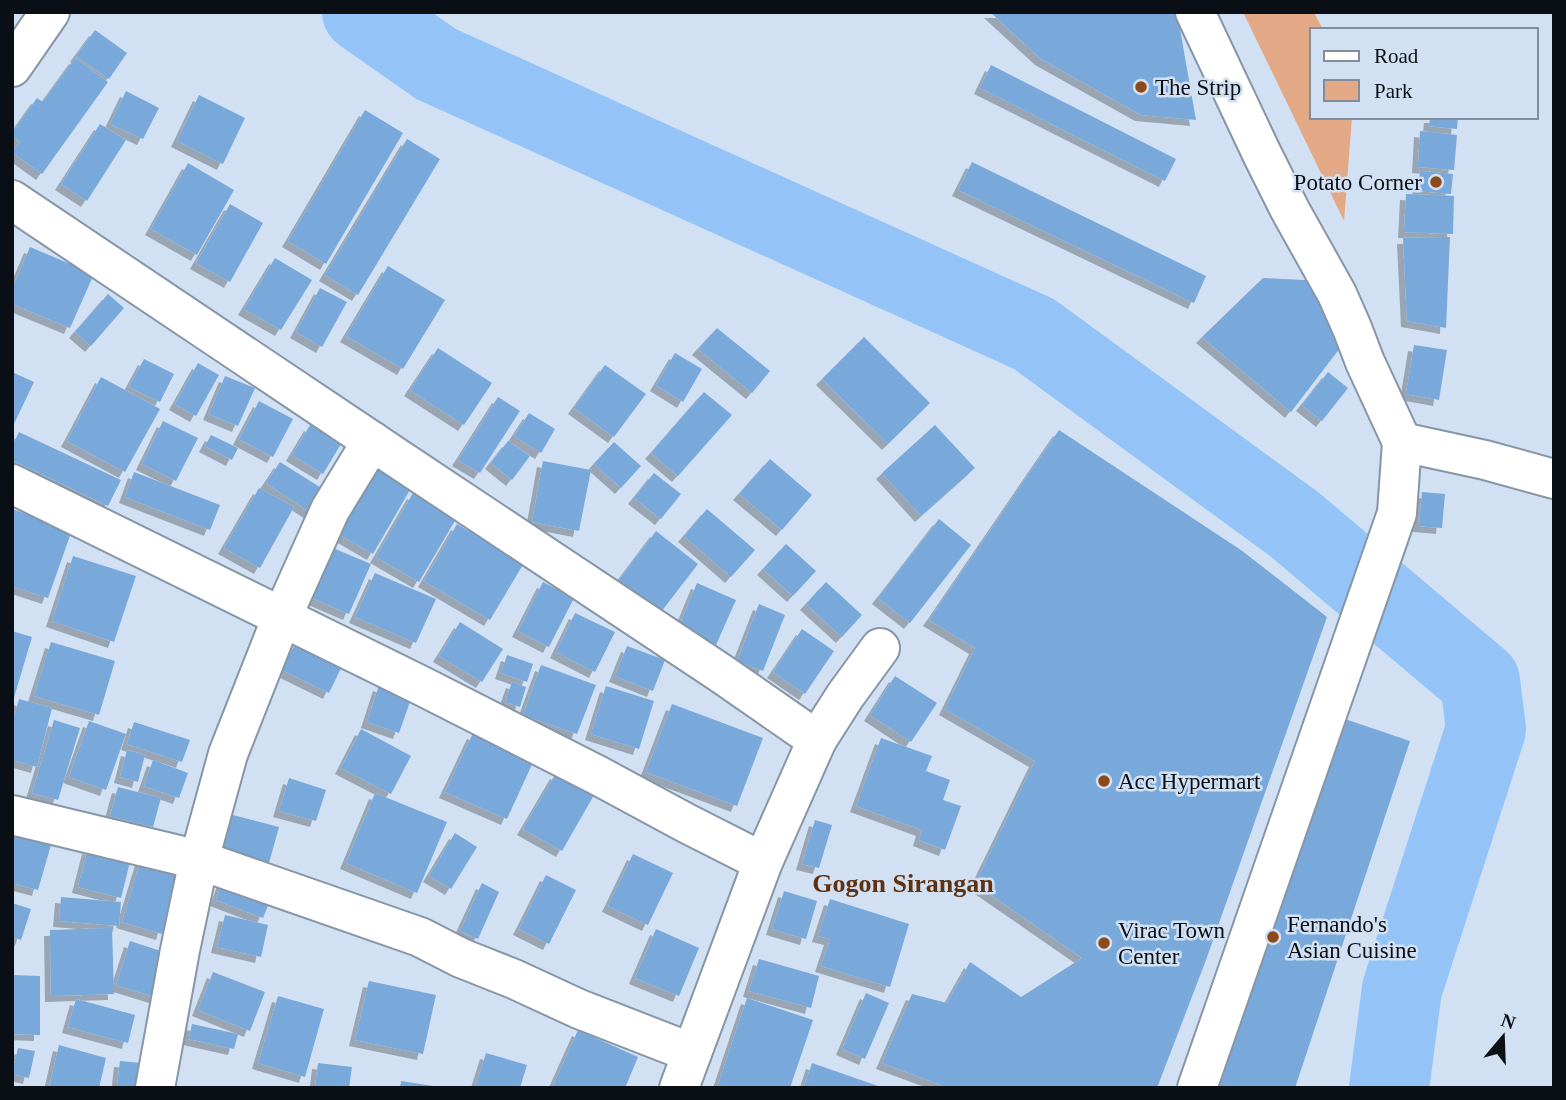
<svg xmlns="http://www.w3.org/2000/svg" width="1566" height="1100" viewBox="0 0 1566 1100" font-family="Georgia,serif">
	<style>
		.green { fill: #e3a987 }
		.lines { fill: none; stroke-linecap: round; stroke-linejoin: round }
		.river { stroke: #94c3f8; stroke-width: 80 }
		.building { fill: #79a8db; filter: url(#shadow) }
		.minor-casing { stroke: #8796a7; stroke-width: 42 }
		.major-casing { stroke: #8796a7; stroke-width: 42 }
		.minor { stroke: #fff; stroke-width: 38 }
		.major { stroke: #fff; stroke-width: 38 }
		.poi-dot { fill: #8c4a1a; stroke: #d1e1f3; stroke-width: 2.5 }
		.labels { text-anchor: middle; stroke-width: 5; stroke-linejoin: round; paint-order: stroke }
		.poi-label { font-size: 23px; fill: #090f14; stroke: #d1e1f3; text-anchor: start }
		.quarter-label { font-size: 26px; font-weight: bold; fill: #603111; stroke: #d1e1f3 }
	</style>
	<defs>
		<filter id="shadow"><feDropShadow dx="-6" dy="6" stdDeviation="0" flood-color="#0004"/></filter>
	</defs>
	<rect width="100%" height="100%" fill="#d1e1f3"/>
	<polygon class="green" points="1243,12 1314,12 1323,30 1312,30 1312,117 1352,117 1344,221"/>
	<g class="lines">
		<polyline class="river" points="362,12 436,64 1034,334 1294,524 1480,681 1486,729 1402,989 1389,1088"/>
	</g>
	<g class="building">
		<polygon points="990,12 1177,12 1196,120 1141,115 1041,59"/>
		<polygon points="95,30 127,53 109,79 76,56"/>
		<polygon points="75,58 108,82 42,174 12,152 20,142 12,136 12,133 37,98 43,102"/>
		<polygon points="991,65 1176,159 1165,181 980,88"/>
		<polygon points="126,91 159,108 143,139 110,124"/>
		<polygon points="199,95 245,118 223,164 177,141"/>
		<polygon points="365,110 403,133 326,264 288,241"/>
		<polygon points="1430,117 1458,117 1457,129 1429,126"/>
		<polygon points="100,124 126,140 87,201 61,184"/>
		<polygon points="1420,131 1457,135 1454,170 1418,167"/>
		<polygon points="407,139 440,159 358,295 325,275"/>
		<polygon points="972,162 1206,276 1194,303 958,190"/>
		<polygon points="188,163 234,190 197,255 151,229"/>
		<polygon points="1420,171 1453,174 1451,194 1418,191"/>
		<polygon points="1406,194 1454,196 1453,234 1404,232"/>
		<polygon points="230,204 263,223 230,282 196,263"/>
		<polygon points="1450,237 1446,328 1407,321 1403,238"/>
		<polygon points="30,247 94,274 70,328 12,304 12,289"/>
		<polygon points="275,258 312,280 281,330 244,309"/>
		<polygon points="388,266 445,300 403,369 346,336"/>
		<polygon points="1263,278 1322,281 1347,339 1291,412 1202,337"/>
		<polygon points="320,288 347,302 322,347 296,332"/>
		<polygon points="108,294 124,308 91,346 75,332"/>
		<polygon points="717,328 770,371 752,393 698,349"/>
		<polygon points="864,337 930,403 888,444 822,379"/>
		<polygon points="1414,345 1447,350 1439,400 1406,394"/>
		<polygon points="438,348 492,383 464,425 410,390"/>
		<polygon points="675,353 702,369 683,402 656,385"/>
		<polygon points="144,359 174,374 160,402 129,387"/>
		<polygon points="198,363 219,375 196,416 175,404"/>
		<polygon points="605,365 646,394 614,437 574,408"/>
		<polygon points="12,372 34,382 12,428"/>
		<polygon points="1328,372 1348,388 1322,421 1302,405"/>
		<polygon points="225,376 255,388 238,426 209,414"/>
		<polygon points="101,377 160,409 125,472 67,441"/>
		<polygon points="704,392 732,415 678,476 651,453"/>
		<polygon points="498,397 520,411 480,473 458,460"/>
		<polygon points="259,401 293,419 273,457 239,439"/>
		<polygon points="529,413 555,429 541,453 514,436"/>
		<polygon points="163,421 198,438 176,481 142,464"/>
		<polygon points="310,425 341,444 323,474 292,455"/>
		<polygon points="935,425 975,468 921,516 882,473"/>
		<polygon points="1059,430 1241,550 1327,617 1206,960 1157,1088 949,1088 882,1063 912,994 947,1003 970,962 1021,997 1082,958 975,884 1035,761 945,709 975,648 929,620"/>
		<polygon points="19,432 121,480 108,506 12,460 12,446"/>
		<polygon points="211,435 238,448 232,460 205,446"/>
		<polygon points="508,441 530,456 512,480 491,463"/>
		<polygon points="614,442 641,466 621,488 594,464"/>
		<polygon points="770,459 812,495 782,530 739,494"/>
		<polygon points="543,461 591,470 579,531 532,522"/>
		<polygon points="280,462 326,491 311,513 266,483"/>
		<polygon points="368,463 411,488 373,554 330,529"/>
		<polygon points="134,472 220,505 210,530 125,497"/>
		<polygon points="654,473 681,494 661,519 634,498"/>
		<polygon points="259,488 294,507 260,568 224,548"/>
		<polygon points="1422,492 1445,494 1442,528 1419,526"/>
		<polygon points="413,493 456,519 419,582 376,557"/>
		<polygon points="12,509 72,530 48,598 12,586"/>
		<polygon points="707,509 755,550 731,577 684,536"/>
		<polygon points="939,519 971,545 910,623 878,598"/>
		<polygon points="457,524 524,563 490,620 424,581"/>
		<polygon points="656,531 698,564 661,612 619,580"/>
		<polygon points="786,544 816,571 793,596 763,569"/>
		<polygon points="326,545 371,564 349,614 305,595"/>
		<polygon points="73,556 136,576 114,642 52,621"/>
		<polygon points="375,573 436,599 416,643 355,617"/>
		<polygon points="543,582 574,598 549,647 518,631"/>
		<polygon points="826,582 862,615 842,637 806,604"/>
		<polygon points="697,583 736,600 716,645 678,629"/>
		<polygon points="759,604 785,615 763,671 737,661"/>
		<polygon points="575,613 615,632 595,672 556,652"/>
		<polygon points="460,622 503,649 482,682 439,656"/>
		<polygon points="802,629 834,651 805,694 773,672"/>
		<polygon points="12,631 32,637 13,701 12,701"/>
		<polygon points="51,642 115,661 99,715 34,696"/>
		<polygon points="296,642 343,664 329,693 282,670"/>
		<polygon points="627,646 665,660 653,691 615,676"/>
		<polygon points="507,655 533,664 527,682 501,673"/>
		<polygon points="541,665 596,685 577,734 523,715"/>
		<polygon points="895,676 937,703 911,742 870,715"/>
		<polygon points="512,682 526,687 520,707 505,702"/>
		<polygon points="379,685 412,696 399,733 367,722"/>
		<polygon points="606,686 654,701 639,749 591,734"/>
		<polygon points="19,699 52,708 37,767 12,760 12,724"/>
		<polygon points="672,704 763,738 737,806 646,772"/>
		<polygon points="1336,716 1410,741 1295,1088 1213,1088"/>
		<polygon points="54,720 80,728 58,800 32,793"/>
		<polygon points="89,721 126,734 106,790 69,777"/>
		<polygon points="134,722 190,740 182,762 127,744"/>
		<polygon points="361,729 411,756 391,794 341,768"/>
		<polygon points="473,733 534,760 507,819 445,792"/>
		<polygon points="881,738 932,756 926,771 950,780 943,800 961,806 945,850 919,840 922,830 856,806"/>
		<polygon points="127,750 145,755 138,782 120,777"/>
		<polygon points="153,760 188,773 179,798 144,786"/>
		<polygon points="556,773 594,795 562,851 523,829"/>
		<polygon points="289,778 326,790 316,821 279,811"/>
		<polygon points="118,787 161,798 153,827 110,816"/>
		<polygon points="375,793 447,822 417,893 346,863"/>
		<polygon points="217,811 279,827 269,863 207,846"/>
		<polygon points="815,820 832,825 819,868 802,864"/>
		<polygon points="455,833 477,847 451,889 429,876"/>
		<polygon points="12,835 51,845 38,890 12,883"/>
		<polygon points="88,848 131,858 121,898 78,887"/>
		<polygon points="633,854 673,873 648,925 608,906"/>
		<polygon points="142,856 181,867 162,934 122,922"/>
		<polygon points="546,875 576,890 549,944 519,929"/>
		<polygon points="223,880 271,898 263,918 216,900"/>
		<polygon points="482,883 499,892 478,939 460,931"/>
		<polygon points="784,891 817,901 806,939 772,929"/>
		<polygon points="61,897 121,902 119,926 59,921"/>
		<polygon points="830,899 909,924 890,987 821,966 830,939 818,936"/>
		<polygon points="12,903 31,909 21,940 12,937"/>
		<polygon points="225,915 268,925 261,957 217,947"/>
		<polygon points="112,928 114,994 51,996 50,930"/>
		<polygon points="656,929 699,948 679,996 635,978"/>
		<polygon points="130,941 170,954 155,997 116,985"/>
		<polygon points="759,959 819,976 811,1008 749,991"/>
		<polygon points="213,972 265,992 250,1031 198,1010"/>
		<polygon points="12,975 40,976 40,1035 12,1034"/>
		<polygon points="369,981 436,995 423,1054 355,1040"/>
		<polygon points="866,993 889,1003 865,1059 842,1049"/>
		<polygon points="278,996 324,1009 305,1077 258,1063"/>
		<polygon points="747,998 813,1020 790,1088 717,1088"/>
		<polygon points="76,999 135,1015 128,1043 68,1027"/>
		<polygon points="192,1024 238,1034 234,1049 189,1039"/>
		<polygon points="578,1030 638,1057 625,1088 552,1088"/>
		<polygon points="59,1045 106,1058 99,1088 49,1088"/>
		<polygon points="18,1048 35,1051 29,1078 12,1074"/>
		<polygon points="486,1053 527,1065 520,1088 475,1088"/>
		<polygon points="120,1061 141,1063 139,1088 117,1088"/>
		<polygon points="318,1063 352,1067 349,1088 315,1088"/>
		<polygon points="812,1063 881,1087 880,1088 807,1088 804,1087"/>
		<polygon points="401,1081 433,1086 433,1088 400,1088"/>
	</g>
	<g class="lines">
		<g class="minor-casing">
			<g id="minor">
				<polyline points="1195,12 1262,154 1290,210 1337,294 1352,328 1365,362 1402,442 1397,513 1197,1088"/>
				<polyline points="12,200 394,456 722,674 817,740"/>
				<polyline points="1402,442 1485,460 1554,479"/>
				<polyline points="12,484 424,687 599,776 686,823 763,862"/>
				<polyline points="12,815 199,860 420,937 461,958 514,979 579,1009 692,1053"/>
				<polyline points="155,1088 180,950 199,860 228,754 282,617 330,510 372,441"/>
				<polyline points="679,1088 763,862 817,740 845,696 880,648"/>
			</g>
		</g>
		<g class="major-casing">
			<polyline id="major" points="12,67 50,12"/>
		</g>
		<use href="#minor" class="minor"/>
		<use href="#major" class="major"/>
	</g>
	<g class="poi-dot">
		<circle cx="1141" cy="87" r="7"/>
		<circle cx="1436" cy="182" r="7"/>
		<circle cx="1104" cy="781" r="7"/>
		<circle cx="1273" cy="937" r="7"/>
		<circle cx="1104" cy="943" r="7"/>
	</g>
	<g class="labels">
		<g class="poi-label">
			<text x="1155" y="95">The Strip</text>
			<text x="1422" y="190" text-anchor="end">Potato Corner</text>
			<text x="1118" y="789">Acc Hypermart</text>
			<text x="1287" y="932">Fernando's<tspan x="1287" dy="26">Asian Cuisine</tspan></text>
			<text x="1118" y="938">Virac Town<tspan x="1118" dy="26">Center</tspan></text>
		</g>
		<g class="quarter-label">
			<text x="903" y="892">Gogon Sirangan</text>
		</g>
	</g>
	<rect width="1566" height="1100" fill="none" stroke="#090f14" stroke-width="28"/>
	<rect x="1310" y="28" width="228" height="91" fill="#d1e1f3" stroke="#818d9a" stroke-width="2"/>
	<rect x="1324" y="51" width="35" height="10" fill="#ffffff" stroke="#818d9a" stroke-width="2"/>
	<text x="1374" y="63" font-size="21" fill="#090f14">Road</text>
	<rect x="1324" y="80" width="35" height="21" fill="#e3a987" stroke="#818d9a" stroke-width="2"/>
	<text x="1374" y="98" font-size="21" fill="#090f14">Park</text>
	<g transform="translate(1503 1037) rotate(19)" stroke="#d1e1f3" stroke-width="5" paint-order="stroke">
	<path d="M0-5L12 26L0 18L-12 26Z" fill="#090f14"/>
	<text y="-10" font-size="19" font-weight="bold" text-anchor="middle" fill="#090f14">N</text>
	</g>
</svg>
